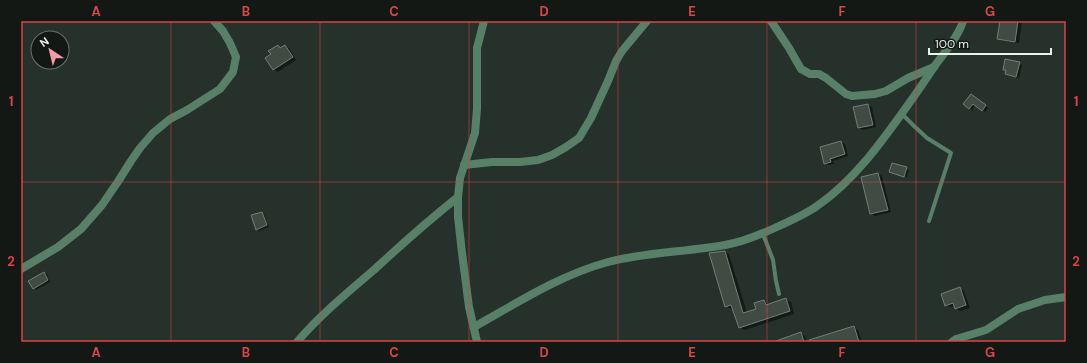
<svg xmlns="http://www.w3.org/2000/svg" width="1087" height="363" viewBox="0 0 1087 363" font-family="'DM Sans',sans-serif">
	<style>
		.shadow { fill: #0007 }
		.building { fill: #404b44; stroke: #737e77 }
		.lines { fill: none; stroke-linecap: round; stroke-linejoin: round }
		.lane { stroke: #587f68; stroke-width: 4 }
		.street { stroke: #587f68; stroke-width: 8 }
		.grid { fill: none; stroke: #d94646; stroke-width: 1; stroke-opacity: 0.55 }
		.neatline { fill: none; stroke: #d94646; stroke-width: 1.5 }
		.grid-label { font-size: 13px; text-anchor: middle; font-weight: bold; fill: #d94646 }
	</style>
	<rect width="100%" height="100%" fill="#27312b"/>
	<g class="shadow">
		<polygon points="1001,21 1022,21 1019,43 1002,41 998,38"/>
		<polygon points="278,46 281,49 285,46 289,48 296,60 278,72 274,70 266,58 272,54"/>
		<polygon points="1019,63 1022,65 1019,78 1006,74 1007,71 1004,69"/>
		<polygon points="974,96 988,108 985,112 975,105 972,110 969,108"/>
		<polygon points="868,105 872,107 876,127 863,130 859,128"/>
		<polygon points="841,142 845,144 848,156 833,161 834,164 829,165 825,163"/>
		<polygon points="892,164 909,170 907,177 892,173"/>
		<polygon points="878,174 882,176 891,212 875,216 871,213"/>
		<polygon points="262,213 264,214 269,227 259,231 257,229"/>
		<polygon points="725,252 729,254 747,313 757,309 764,301 769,304 769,305 786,300 791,302 794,314 745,330 740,328 733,308 731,309 726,306"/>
		<polygon points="44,273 47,274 50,282 36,290 34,288"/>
		<polygon points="960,289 964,291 970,308 960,311 956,309 955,306 950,307 946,305"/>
		<polygon points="854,328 858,330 862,342 822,342"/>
		<polygon points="800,333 805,336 807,342 776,342"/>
	</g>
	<g class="building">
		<polygon points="1000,21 1018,21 1015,42 997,39"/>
		<polygon points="278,45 280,48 285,45 293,57 273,70 265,58 271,54 268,51"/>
		<polygon points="1005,59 1020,62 1016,77 1005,74 1006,70 1003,70"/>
		<polygon points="971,94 986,105 982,111 973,104 969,109 963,104"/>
		<polygon points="868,104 873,125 858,128 853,107"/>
		<polygon points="841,141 845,154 830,159 831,162 824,164 820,147"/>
		<polygon points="892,163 907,167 904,177 889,172"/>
		<polygon points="878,173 888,210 870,214 861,177"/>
		<polygon points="262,212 267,225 256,230 251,215"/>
		<polygon points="725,251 743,313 756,309 754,303 764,300 766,305 786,298 790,311 739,328 731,305 725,307 709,253"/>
		<polygon points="44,272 48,280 33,289 28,281"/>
		<polygon points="960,287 966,305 955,309 953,303 945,306 941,294"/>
		<polygon points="854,326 859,342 809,342 809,340"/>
		<polygon points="801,332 804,342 776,342 776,341"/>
	</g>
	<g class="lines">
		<g class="lane">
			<polyline points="902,114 914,126 927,138 951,153 929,221"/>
			<polyline points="763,234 773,260 776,281 779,294"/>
		</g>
		<g class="street">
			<polyline points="771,21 789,48 801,69 810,74 819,74 826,78 846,94 852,96 875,94 886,91 908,78 934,67"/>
			<polyline points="464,165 492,162 520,162 538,160 552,155 566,147 579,138 591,118 608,81 616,61 622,51 647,21"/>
			<polyline points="21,269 58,247 81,229 102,205 119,180 131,161 140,148 153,133 170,119 187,110 220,89 233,72 236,57 230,43 223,31 214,21"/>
			<path d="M474,327C517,303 560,275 608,262C646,252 686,252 725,245C744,242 762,234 779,226C792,220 806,214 817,206C855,180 883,140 910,102C918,91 926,79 934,67C943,54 959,36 963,21"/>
			<path d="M297,342C320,315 348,292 375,269C402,244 429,220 458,197"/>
			<polyline points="477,342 469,307 462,253 458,217 458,197 460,178 475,133 477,109 477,48 484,21"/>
			<polyline points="952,342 956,339 986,330 1018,309 1045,300 1066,297"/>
		</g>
	</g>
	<path class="grid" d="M171,21V342M320,21V342M469,21V342M618,21V342M767,21V342M916,21V342M21,182H1066"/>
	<rect width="1087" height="363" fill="none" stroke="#131815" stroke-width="44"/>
	<g transform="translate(50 50) rotate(325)"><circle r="19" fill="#131815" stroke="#696f6c"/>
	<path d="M0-3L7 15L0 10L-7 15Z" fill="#f39aa9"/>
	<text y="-6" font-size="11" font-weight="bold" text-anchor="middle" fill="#ebf2ee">N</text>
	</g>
	<path d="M929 48v6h122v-6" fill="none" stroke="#ebf2ee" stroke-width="2"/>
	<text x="935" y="48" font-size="12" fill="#ebf2ee" stroke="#131815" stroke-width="3" paint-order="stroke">100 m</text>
	<rect x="22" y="22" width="1043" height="319" class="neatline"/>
	<g class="grid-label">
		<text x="96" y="16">A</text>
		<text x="246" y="16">B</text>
		<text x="394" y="16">C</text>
		<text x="544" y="16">D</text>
		<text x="692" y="16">E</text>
		<text x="842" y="16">F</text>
		<text x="990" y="16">G</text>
		<text x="11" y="106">1</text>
		<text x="1076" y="106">1</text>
		<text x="11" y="266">2</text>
		<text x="1076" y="266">2</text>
		<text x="96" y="357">A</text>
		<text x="246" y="357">B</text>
		<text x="394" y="357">C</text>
		<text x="544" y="357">D</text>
		<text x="692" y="357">E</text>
		<text x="842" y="357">F</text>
		<text x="990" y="357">G</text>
	</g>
</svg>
